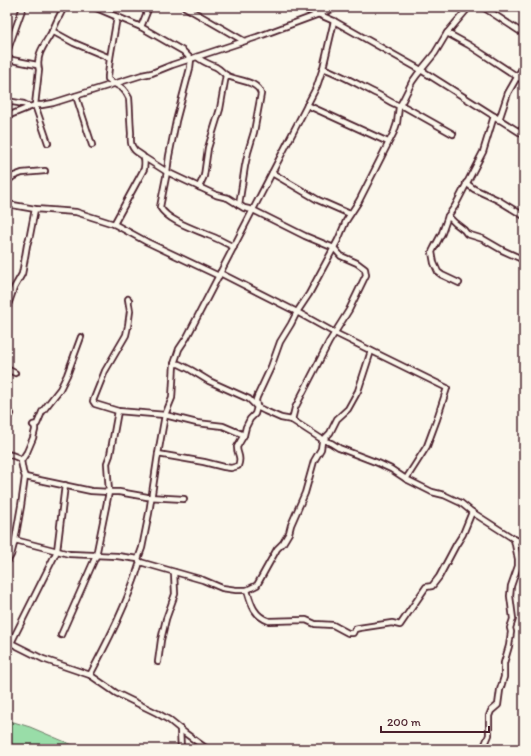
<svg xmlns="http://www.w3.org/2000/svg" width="531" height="756" viewBox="0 0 531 756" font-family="Itim,sans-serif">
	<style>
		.green { fill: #99dda8; stroke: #727e6a }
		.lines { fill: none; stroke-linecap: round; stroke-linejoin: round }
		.minor-casing { stroke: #4a1f2b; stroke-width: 8 }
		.minor { stroke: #fbf7ec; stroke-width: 4.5 }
	</style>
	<rect width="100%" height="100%" fill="#fbf7ec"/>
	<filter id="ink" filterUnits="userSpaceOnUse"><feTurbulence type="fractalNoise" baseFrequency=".025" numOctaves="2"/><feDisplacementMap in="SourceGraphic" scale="8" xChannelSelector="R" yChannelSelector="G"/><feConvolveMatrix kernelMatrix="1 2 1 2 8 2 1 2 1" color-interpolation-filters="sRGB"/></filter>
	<g filter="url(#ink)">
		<polygon class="green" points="7,720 30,727 82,749 7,749"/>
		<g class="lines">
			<g class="minor-casing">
				<g id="minor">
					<path d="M94,7L141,27L183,51L191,59L190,68L176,121L169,156L167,172L160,207C168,221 194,229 208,235C217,238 225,243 234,247"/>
					<polyline points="185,7 244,41"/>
					<polyline points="299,7 318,14 334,21 421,70 524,135"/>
					<polyline points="483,7 524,34"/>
					<polyline points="141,27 149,7"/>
					<path d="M52,31L74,43L110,58L108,76V79C117,88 122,83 129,98C130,109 130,121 131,133C131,137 130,142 132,146C137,158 147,149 144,169L114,224"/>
					<polyline points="447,33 469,45 524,81"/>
					<polyline points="7,52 23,7"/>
					<path d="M197,57C203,62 209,64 216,67C220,69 223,73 226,75C235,81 258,80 261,94L254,132L248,152L245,166L239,205"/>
					<polyline points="110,58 117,17"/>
					<polyline points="7,59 37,65"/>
					<path d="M323,68C342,75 359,85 377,94C387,99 394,106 405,107L453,134"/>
					<polyline points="76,96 92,145"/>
					<polyline points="7,101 24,104 30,107"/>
					<polyline points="307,105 388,142"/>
					<polyline points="7,117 10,115 35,105 42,105 53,103 142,75 152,73 172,65 257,37 338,7"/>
					<polyline points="499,120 508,93 524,65"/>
					<path d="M48,143L35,105L39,70C35,54 46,43 53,30C56,22 60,15 64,7"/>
					<polyline points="145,158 167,172 216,195 228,198 244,208 253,210 305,236 334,248 341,256 357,263 365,269 366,275 364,279 349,310 329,342 295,408 292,420"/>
					<polyline points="272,173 318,200 350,214"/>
					<polyline points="7,181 14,176 22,173 45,171"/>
					<polyline points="7,183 7,190"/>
					<polyline points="466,183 474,189 498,200 524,216"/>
					<polyline points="199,187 204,176 208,148 220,109 226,75"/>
					<polyline points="7,204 35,209 76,212 114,224 147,242 219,276"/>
					<polyline points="448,216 455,223 464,230 467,234 483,239 502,250 524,260"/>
					<polyline points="220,273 297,312 335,333 447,388 437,419 427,446 406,479"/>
					<polyline points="459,283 442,275 438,272 434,263 432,252 434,248 442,233 448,216 455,206 483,152 494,116"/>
					<polyline points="129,300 128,299 130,311 128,326 126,335 105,371 93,401 95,404 118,411 165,415 197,423 223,426 244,435"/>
					<polyline points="7,308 14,288 22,274 23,269 27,245 30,235 35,209"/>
					<polyline points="174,364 179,364 191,370 209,381 249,399 257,407 265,411 281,418 292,420 323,440 330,433 337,419 348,409 358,391 371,351"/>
					<polyline points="7,369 15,373"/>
					<polyline points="7,412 11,414"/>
					<path d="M7,454C28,459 18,462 25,477L21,506L15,540L69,554L117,556L138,559"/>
					<path d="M158,454L204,462L224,467L231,468L238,466C242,456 237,455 237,447L244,435L246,427L250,419L255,414L257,407L256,400L257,397L271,367L280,342L291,324L297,312L309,294L338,240L346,221L359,201L394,132L397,123L399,107L403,100L412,82L417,75L435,53L447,33L469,7"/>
					<polyline points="21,461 27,452 33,438 35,430 35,427 33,425 37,424 42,412 60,389 67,375 81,337"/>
					<polyline points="25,477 91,491 109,492 107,463 110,455 118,411"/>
					<polyline points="7,562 11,555 15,540"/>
					<polyline points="140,562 203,580 222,588 236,590 247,590 257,585 277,549 283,543 289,533 291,525 305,493 314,461 321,449 322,442 323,440 331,443 339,448 378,463 391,469 406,479 432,492 444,495 461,503 472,512 514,539 524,543"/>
					<path d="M247,590C251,604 254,616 269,621L306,620L315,624L333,625L348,633H353L355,629L359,628L392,623L400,625L426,587L432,586L439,577L456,545L463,534L472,512"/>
					<polyline points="61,635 96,556 109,492 119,492 147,497 184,499"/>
					<polyline points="7,641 43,659 90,675 116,693 157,713 169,720 185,733 207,749"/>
					<polyline points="11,643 57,551 65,485"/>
					<polyline points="158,662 161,640 166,619 175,594 174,572"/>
					<path d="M90,675C109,639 128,602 140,562L138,559L142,548L149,513L158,454L165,415L172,398L174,364L179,349L187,337L317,86L323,68L334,21"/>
					<polyline points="180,729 181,749"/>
					<polyline points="483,749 489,735 489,716 491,711 498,705 500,690 504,677 504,663 509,646 511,632 510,628 513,619 510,596 511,586 518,566 518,559 514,539"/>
				</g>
			</g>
			<use href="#minor" class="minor"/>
		</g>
	</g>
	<rect width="531" height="756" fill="none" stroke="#fbf7ec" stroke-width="24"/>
	<rect x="12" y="12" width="507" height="732" fill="none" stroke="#4a1f2b" stroke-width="1.5" filter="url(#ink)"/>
	<path d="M381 726v6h108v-6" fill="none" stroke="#4a1f2b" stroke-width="2"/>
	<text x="387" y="726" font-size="12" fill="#4a1f2b" stroke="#fbf7ec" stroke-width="3" paint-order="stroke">200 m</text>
</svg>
